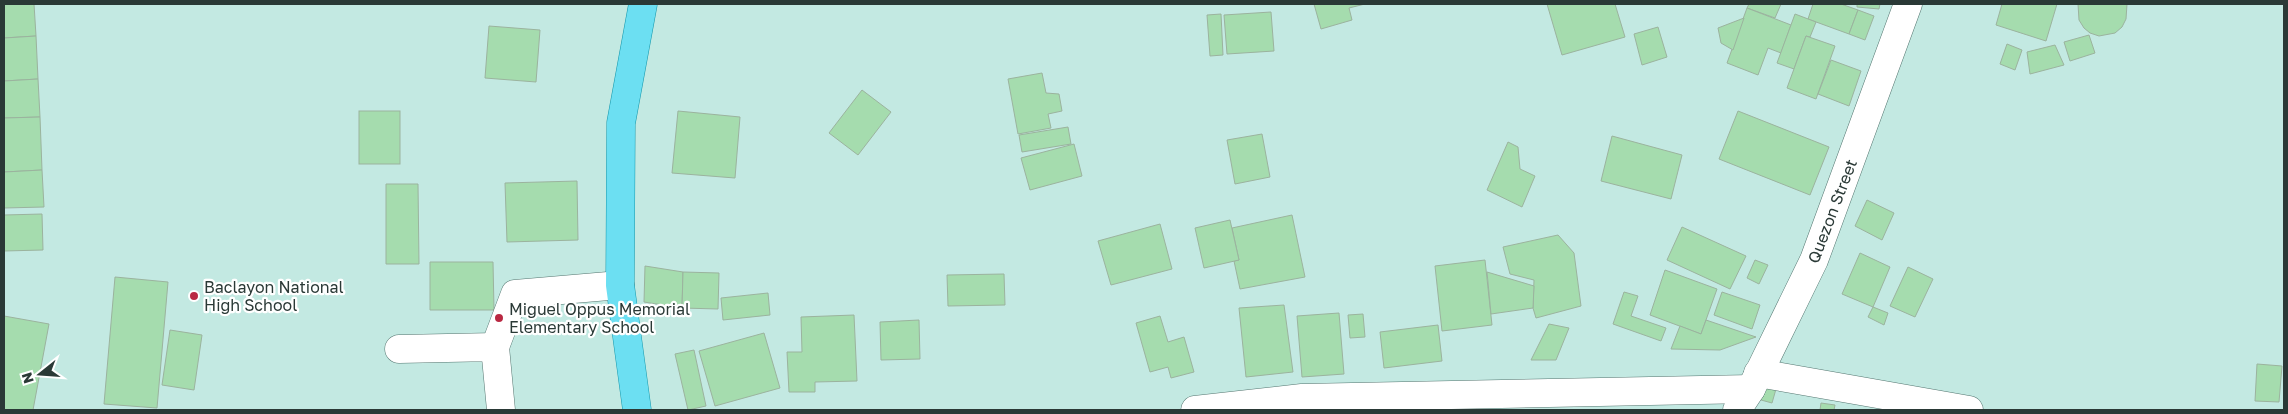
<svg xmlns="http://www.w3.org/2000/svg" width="2288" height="414" viewBox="0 0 2288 414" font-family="'Golos Text',sans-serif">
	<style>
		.building { fill: #a5dcae; stroke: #9bb39e }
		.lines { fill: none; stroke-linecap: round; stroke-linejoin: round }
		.minor-casing { stroke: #547670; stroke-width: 29 }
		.major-casing { stroke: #1597ab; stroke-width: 29 }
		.minor { stroke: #fff; stroke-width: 28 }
		.major { stroke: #6cdff2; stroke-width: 28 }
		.poi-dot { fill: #b92842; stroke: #fff; stroke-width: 2 }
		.labels { text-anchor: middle; stroke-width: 4.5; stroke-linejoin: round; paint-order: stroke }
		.street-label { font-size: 16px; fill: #2a3936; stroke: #fff }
		.poi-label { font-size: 16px; fill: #2a3936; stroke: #fff; text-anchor: start }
	</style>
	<rect width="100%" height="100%" fill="#c3e9e2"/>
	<g class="building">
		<polygon points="4,4 34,4 36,36 4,38"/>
		<polygon points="1314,4 1365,4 1349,8 1352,20 1321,29"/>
		<polygon points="1547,4 1615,4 1625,37 1562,55"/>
		<polygon points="1749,4 1781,4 1775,18 1747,8"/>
		<polygon points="1813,4 1841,4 1858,10 1849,34 1808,19"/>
		<polygon points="1857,4 1880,4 1879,9 1857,7"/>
		<polygon points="2002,4 2057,4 2046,41 1996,25"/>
		<polygon points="2078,4 2127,4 2126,19 2122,27 2115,33 2099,36 2090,33 2084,28 2079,20"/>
		<polygon points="1747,8 1791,25 1781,53 1768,48 1758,75 1727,63"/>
		<polygon points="1858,10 1874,16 1865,40 1849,34"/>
		<polygon points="1271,12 1274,51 1227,54 1224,15"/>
		<polygon points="1221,14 1223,55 1210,56 1207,15"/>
		<polygon points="1795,14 1816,22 1810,37 1806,36 1794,69 1777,63"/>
		<polygon points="1744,18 1733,50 1721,43 1718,28"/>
		<polygon points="489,26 540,30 536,82 485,78"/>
		<polygon points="1658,27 1667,57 1642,65 1634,34"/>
		<polygon points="2089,35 2095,53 2070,61 2064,42"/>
		<polygon points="36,36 38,79 4,81 4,38"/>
		<polygon points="1806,36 1835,46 1816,99 1787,88"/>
		<polygon points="2007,44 2022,50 2015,70 2000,64"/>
		<polygon points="2055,45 2064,65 2030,74 2027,52"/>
		<polygon points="1831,60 1861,71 1849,106 1818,94"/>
		<polygon points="1042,73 1046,93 1059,94 1062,111 1048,114 1051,128 1018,134 1008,79"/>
		<polygon points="38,79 40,117 4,118 4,81"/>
		<polygon points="862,90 891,112 858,155 829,133"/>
		<rect x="359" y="111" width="41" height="53"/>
		<polygon points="678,111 740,117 735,178 672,173"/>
		<polygon points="1738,111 1829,147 1810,195 1719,159"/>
		<polygon points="40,117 42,170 4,172 4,118"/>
		<polygon points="1068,127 1071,144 1022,152 1019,135"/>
		<polygon points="1262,134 1270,177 1235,184 1227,140"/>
		<polygon points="1612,136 1682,155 1671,199 1601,181"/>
		<polygon points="1508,142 1518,147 1520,169 1535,176 1522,207 1487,190"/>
		<polygon points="1074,144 1082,176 1030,190 1021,158"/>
		<polygon points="42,170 44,207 4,208 4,172"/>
		<polygon points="577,181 578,240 507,242 505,183"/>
		<polygon points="386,184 418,184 419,264 386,264"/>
		<polygon points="1867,200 1894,213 1882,240 1855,226"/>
		<polygon points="42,214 43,250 4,251 4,215"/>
		<polygon points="1292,215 1305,277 1240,289 1234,261 1239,260 1232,228"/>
		<polygon points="1230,220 1239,260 1204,268 1195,228"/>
		<polygon points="1160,224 1172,269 1111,285 1098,241"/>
		<polygon points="1682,227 1746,256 1730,289 1667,260"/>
		<polygon points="1558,235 1574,253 1581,306 1536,318 1533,308 1534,280 1510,274 1503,247"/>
		<polygon points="1860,253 1890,267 1873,307 1842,294"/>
		<polygon points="1485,260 1492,325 1442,331 1435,266"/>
		<polygon points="1755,260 1768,265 1759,284 1747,278"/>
		<polygon points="430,262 493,262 494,310 430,310"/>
		<polygon points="645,266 683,272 682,308 644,302"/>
		<polygon points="1908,267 1933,279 1915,317 1890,306"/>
		<polygon points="1665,270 1717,289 1701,334 1650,315"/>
		<polygon points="683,272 719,273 718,309 682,308"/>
		<polygon points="1487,272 1534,286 1533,308 1491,314"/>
		<polygon points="1004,274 1005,305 948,306 947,275"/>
		<polygon points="115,277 168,282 157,408 104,404"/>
		<polygon points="1624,292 1638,296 1631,316 1666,328 1661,341 1613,324"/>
		<polygon points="1722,292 1760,305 1752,329 1714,315"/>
		<polygon points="768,293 770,315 723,320 721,298"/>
		<polygon points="1284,305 1293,372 1246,377 1239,308"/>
		<polygon points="1873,307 1888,313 1884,325 1868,317"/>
		<polygon points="1339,313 1344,374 1302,377 1297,316"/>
		<polygon points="1363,314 1365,337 1350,338 1348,315"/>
		<polygon points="854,315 857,381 815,382 815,392 789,392 787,352 802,352 801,317"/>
		<polygon points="4,316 49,324 33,410 4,410"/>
		<polygon points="1160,316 1168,342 1184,337 1194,372 1171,378 1168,367 1150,372 1136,323"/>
		<polygon points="919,320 920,359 881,360 880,322"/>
		<polygon points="1706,320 1756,337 1720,350 1671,349 1680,326 1701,334"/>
		<polygon points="1549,324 1569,328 1556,360 1531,360"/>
		<polygon points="1438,325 1442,361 1384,368 1380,332"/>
		<polygon points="170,330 202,335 194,390 162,385"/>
		<polygon points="764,333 780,388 715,406 699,351"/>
		<polygon points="694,350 706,406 688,410 675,354"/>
		<polygon points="2257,364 2282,366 2279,402 2255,401"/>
		<polygon points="1764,386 1776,389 1772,403 1761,400"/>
		<polygon points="1821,403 1835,405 1834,410 1820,410"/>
	</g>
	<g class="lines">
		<g class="minor-casing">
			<g id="minor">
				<polyline points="495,347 515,294 620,285"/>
				<polyline points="399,349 495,347 501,410"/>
				<polyline points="1758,373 1969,410"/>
				<polyline points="1195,410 1302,398 1751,389"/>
				<polyline points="1737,410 1751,389 1814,260 1908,4"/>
			</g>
		</g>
		<g class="major-casing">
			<polyline id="major" points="637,410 620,285 621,123 643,4"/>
		</g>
		<use href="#minor" class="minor"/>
		<use href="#major" class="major"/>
	</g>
	<g class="poi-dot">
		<circle cx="194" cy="296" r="5"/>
		<circle cx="499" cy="318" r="5"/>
	</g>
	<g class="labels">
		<g class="street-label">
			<text transform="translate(1832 211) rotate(-69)" y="6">Quezon Street</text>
		</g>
		<g class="poi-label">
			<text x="204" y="293">Baclayon National<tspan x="204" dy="18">High School</tspan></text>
			<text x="509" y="315">Miguel Oppus Memorial<tspan x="509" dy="18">Elementary School</tspan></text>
		</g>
	</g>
	<rect width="2288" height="414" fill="none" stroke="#2a3936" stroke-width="10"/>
	<g transform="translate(40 374) rotate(253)" stroke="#ffffff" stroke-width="4" paint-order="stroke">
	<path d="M0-4L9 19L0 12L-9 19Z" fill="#2a3936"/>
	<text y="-8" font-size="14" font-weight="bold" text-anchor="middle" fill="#2a3936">N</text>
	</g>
</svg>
